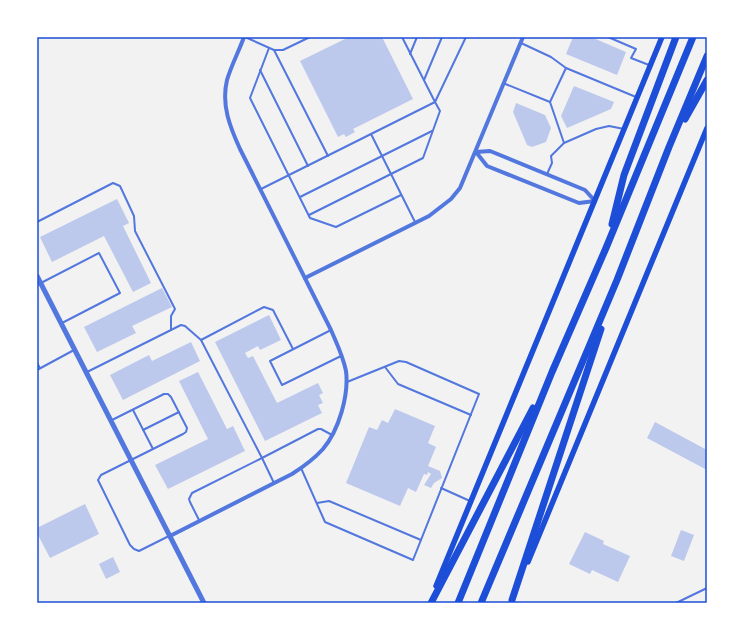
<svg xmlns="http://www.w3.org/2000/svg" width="744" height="640" viewBox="0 0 744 640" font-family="Raleway,sans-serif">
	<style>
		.building { fill: #bdc9ec }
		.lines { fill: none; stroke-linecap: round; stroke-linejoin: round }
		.service { stroke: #5277de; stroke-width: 2 }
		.minor { stroke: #5277de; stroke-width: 4 }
		.tertiary { stroke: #5277de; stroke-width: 5 }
		.secondary { stroke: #1d4ed8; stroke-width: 5.5 }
		.motorway { stroke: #1d4ed8; stroke-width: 7 }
		.neatline { fill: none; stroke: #1d4ed8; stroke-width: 1.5 }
	</style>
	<rect width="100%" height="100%" fill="#f2f2f2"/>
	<g class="building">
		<polygon points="349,37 382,37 413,99 353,129 355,132 346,137 344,134 338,137 300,61"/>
		<polygon points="573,37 591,37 626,52 617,75 566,54"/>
		<polygon points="574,86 614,102 611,109 567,128 561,116"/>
		<polygon points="516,103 545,115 551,128 546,142 532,147 527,145 513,112"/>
		<polygon points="117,199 129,223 123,226 151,283 133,292 104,236 52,262 40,237"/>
		<polygon points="162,288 172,307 132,326 136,333 97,352 84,327"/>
		<polygon points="269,315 281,340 260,350 258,346 245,353 248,358 253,356 277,403 318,383 323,393 319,395 323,403 318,405 322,413 265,441 215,342"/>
		<polygon points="191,342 200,361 123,400 110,375 149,355 152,361"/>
		<polygon points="198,372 227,429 233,426 245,451 168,489 155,465 208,439 179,381"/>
		<polygon points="395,409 435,426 428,443 436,447 428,466 440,471 442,478 434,483 431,488 424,485 431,474 428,472 427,475 424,474 416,492 408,488 400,506 346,483 369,427 377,430 382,420 388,423"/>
		<polygon points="655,422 707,450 707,470 647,438"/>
		<polygon points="85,504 99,534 50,558 37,533 37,528"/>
		<polygon points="681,530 694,535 684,561 671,556"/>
		<polygon points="585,532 604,541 603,544 630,556 618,582 592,570 590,574 569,564"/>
		<polygon points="113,557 120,572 106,579 99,564"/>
	</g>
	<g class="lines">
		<g class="service">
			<polyline points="245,37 274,50 283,50 310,37"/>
			<polyline points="402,37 435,102 371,134 415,222"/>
			<polyline points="608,37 636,49 631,58 649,65"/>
			<polyline points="521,43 551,57 566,68"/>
			<polyline points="269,48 250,98 310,218 336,227 401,195"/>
			<polyline points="274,50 328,156"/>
			<polyline points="410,54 417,37"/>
			<polyline points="260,70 308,166"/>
			<polyline points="424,80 442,37"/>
			<polyline points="503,83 550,102 564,143"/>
			<polyline points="550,102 566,68 636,97"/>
			<polyline points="547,174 552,163 551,156 564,143 596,129 609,126 624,129"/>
			<polyline points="261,189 371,134"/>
			<polyline points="300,197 432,131"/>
			<polyline points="309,215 423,158 440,111 435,102 466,37"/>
			<polyline points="37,222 113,183 120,186 134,216 135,231 175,309 171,316 171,330"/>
			<polyline points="37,285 99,253 120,293 62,323"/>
			<polyline points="331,330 270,361 282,385 341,356"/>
			<polyline points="293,349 273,310 264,307 201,340 262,458 318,429 321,429 332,435"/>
			<polyline points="37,363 40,368"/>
			<polyline points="385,367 398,384 471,415"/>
			<polyline points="37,370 74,350"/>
			<polyline points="87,372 181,325 185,326 201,340"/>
			<polyline points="133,410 153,449"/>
			<polyline points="112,420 164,394 168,394 171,397 187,428 186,432 183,434 101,475 98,480 130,545 134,549 139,551 169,536"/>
			<polyline points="143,430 179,412"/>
			<polyline points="301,468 325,522 413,560 479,394 406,362 399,361 347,382"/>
			<polyline points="441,488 470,501"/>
			<polyline points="317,503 329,501 421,540"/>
			<polyline points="199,520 190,502 189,499 192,493 262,458 274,483"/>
			<polyline points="676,603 707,588"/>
		</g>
		<g class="minor">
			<polygon points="490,151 585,190 595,201 579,203 487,166 476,152"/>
			<polyline points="305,278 429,216 451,199 460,188 523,37"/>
			<path d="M170,536L292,474C303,467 314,459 323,449C339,430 349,395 346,371C343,356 337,344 331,330L240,149C230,127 221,105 227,80C231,66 239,51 244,37"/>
		</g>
		<polyline class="tertiary" points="37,276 204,603"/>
		<g class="secondary">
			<polyline points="528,562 707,128"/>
			<polyline points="436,586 662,37"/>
		</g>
		<g class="motorway">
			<polyline points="685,119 707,80"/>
			<polyline points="612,224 624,175 676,37"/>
			<polyline points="512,600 601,329"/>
			<polyline points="431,603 533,408"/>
			<polyline points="458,603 552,372 606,248 693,37"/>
			<polyline points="481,603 617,280 669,147 707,56"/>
		</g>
	</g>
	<rect width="744" height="640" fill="none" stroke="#ffffff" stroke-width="76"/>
	<rect x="38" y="38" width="668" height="564" class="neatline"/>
</svg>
